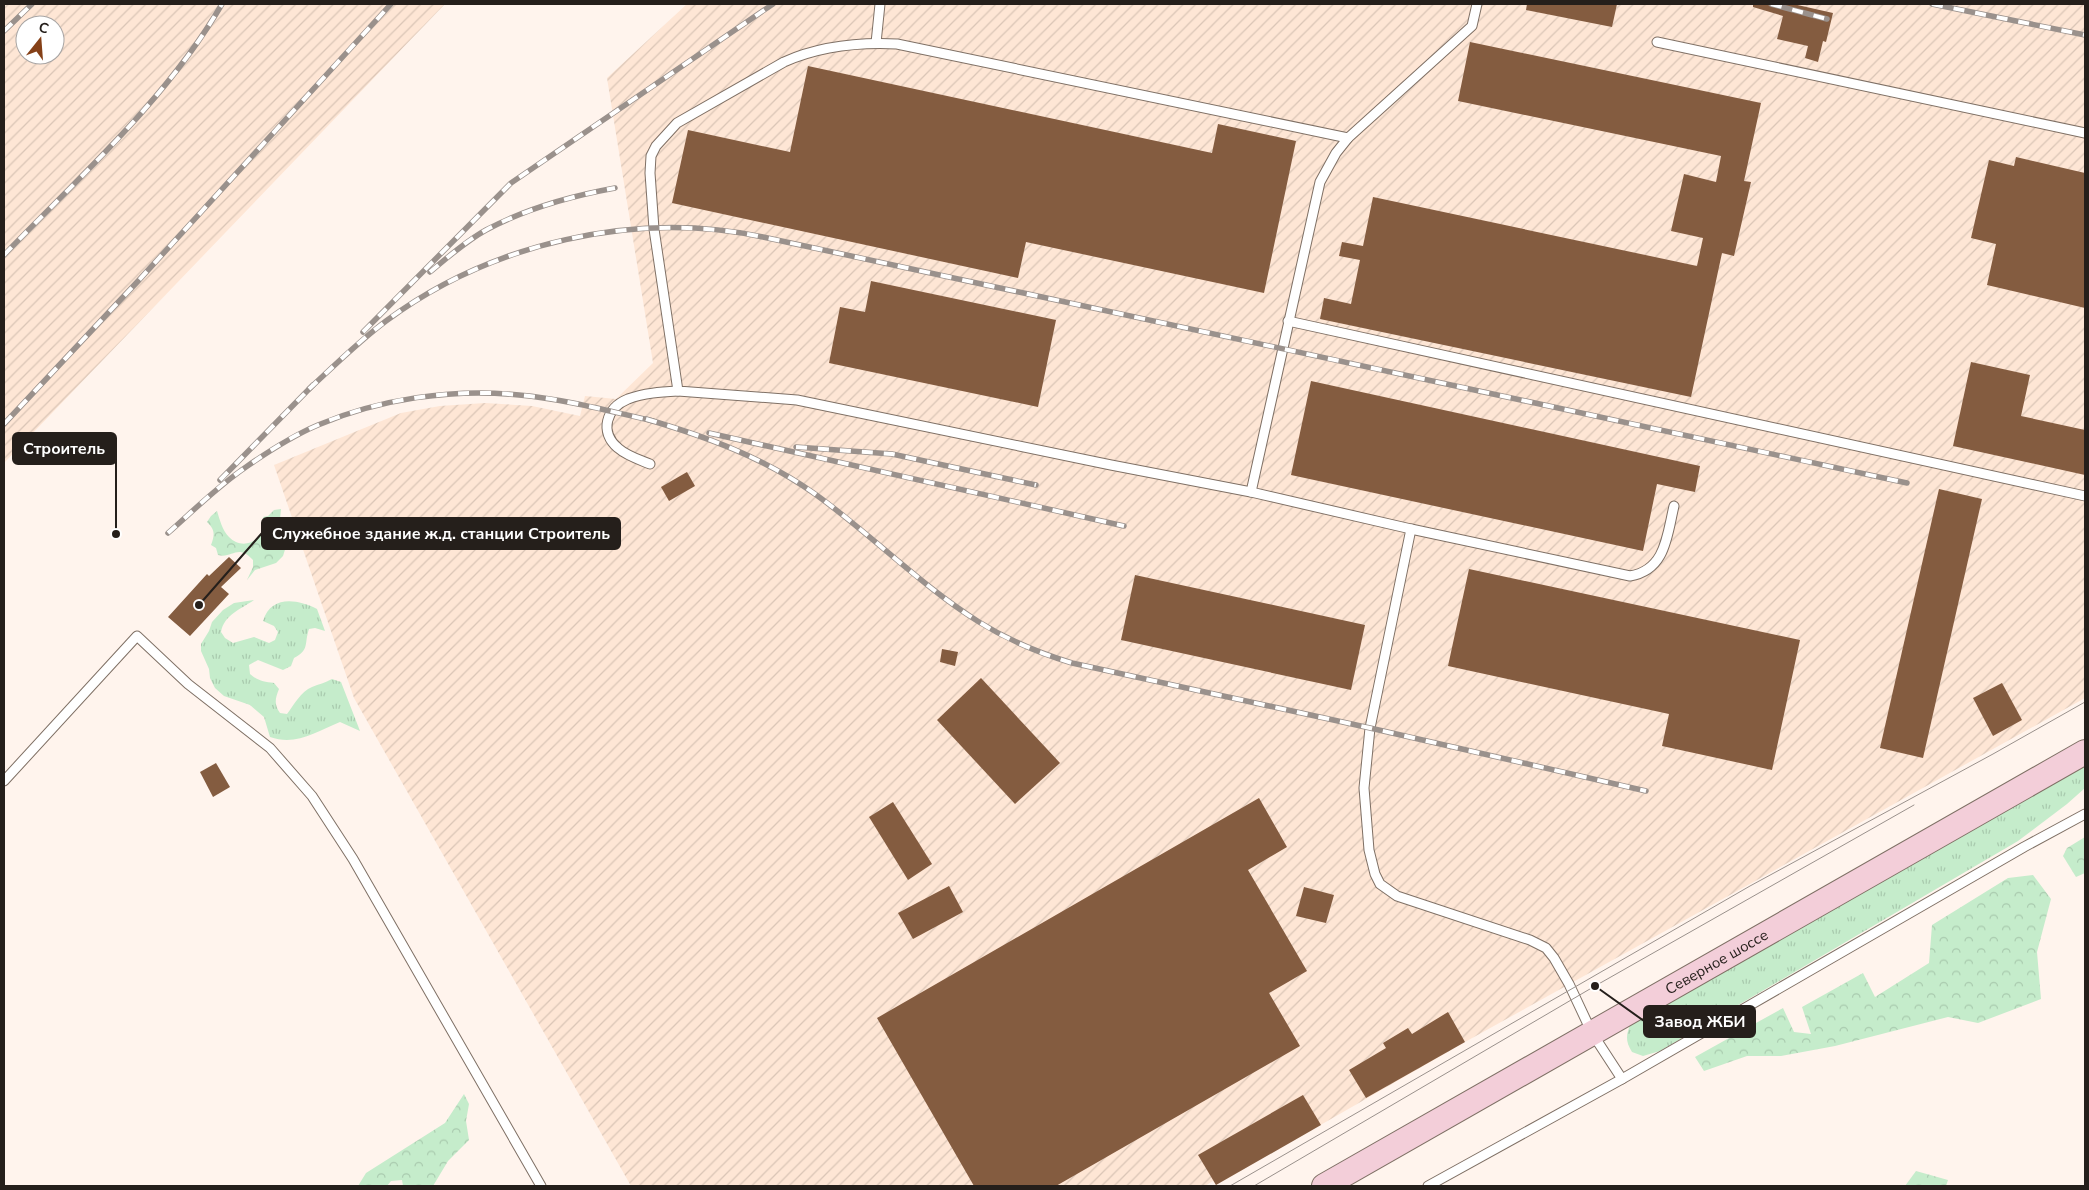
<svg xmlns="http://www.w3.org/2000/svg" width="2089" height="1190" viewBox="0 0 2089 1190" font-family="'Nunito Sans',sans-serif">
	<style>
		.industrial { fill: url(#industrial-furrows); fill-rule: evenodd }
		.grass { fill: url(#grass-tufts) }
		.forest { fill: url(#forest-crowns) }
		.building { fill: #845c40 }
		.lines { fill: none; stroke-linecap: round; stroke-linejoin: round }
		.lane-casing { stroke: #7f7065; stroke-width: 11 }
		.secondary-casing { stroke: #7f7065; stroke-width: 26 }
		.lane { stroke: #fff; stroke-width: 9 }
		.secondary { stroke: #f3ced9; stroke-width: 24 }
		.tram { stroke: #9a918c; stroke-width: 1 }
		.rail-casing { stroke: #9a918c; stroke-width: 5.5 }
		.rail { stroke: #fff; stroke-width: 4; stroke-dasharray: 11; stroke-linecap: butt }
		.labels { text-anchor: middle; stroke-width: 5; stroke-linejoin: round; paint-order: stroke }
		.street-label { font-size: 15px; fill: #251f1b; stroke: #fff }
		.leader { fill: none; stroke: #251f1b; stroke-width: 2 }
		.callout-dot { fill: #251f1b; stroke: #fff; stroke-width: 2 }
		.callout { fill: #251f1b; stroke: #251f1b; stroke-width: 2 }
		.callout-label { font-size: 16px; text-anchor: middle; font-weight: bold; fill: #fff }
	</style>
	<defs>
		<pattern id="industrial-furrows" width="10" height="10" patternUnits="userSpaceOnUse" patternTransform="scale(1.25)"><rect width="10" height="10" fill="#fee6d5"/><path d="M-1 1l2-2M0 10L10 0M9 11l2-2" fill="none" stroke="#dac5b6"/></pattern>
		<pattern id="grass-tufts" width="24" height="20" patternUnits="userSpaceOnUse" patternTransform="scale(1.25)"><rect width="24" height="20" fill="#c5eccb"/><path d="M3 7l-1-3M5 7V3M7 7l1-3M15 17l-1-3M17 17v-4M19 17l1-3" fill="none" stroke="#a9caae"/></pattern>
		<pattern id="forest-crowns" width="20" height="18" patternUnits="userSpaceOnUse" patternTransform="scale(1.25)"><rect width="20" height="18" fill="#c5eccb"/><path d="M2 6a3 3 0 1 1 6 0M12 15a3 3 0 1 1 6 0" fill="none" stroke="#a9caae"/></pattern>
	</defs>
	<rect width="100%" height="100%" fill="#fff4ed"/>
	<g class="industrial">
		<path d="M4,4H445L4,463ZM25,25H55V55H25Z"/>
		<polygon points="687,4 2085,4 2085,698 1465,1042 1216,1185 1213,1181 1205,1186 631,1186 354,698 274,465 401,413 440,406 485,403 532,406 580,416 585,396 616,399 653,363 607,78"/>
	</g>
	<g class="grass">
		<path d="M254,600C241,609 224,615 221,632L225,638L233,643L254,637L269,643L275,640L278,632L274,626L263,621C271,595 297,599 317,609L325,631L315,628L309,629C304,643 310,650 294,658L291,666L283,670L258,660L249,665L250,674C258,681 264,682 274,683L279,689C275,699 274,704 280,713L287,714C294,705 301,691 312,687C319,684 325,683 332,679L341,682L360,731L340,722C316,732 296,746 270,737L264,717L250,705L224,696L215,688L210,678L209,669L201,651V644L209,631L212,622L223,610L234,603Z"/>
		<path d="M2077,768H2085V788L2067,804L2018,841L1660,1051L1643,1056L1632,1052C1625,1041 1626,1034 1631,1023Z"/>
	</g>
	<g class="forest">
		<path d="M281,509L279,530L283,539L289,537L283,556L276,563L255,570L247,580L253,567V560C238,543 232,559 218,555L216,548L211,545C215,534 215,530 207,522L211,516L217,511C220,520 222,530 229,537C243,552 268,540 263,517L268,516L274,510Z"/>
		<polygon points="2085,837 2085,873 2076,877 2063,856 2067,848"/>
		<polygon points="2033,875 2051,899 2037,952 2041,999 1978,1023 1948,1017 1835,1046 1781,1056 1747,1056 1704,1071 1695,1057 1783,1008 1794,1032 1811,1034 1802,1007 1863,973 1875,997 1929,963 1932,925 2008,878"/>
		<polygon points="464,1094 469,1104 466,1121 469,1140 448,1161 433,1186 403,1186 402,1180 391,1181 387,1186 358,1186 366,1173 445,1123"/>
		<polygon points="1916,1171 1948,1180 1946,1186 1905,1186"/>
	</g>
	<g class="building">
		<polygon points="1527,4 1617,4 1612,27 1526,10"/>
		<polygon points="1753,4 1793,4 1833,13 1826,42 1823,41 1818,62 1805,58 1808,46 1777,39 1783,16 1753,7"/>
		<polygon points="1470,42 1761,103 1744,181 1751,182 1734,256 1722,253 1691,397 1320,319 1324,298 1351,304 1360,260 1339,256 1342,242 1363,246 1373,197 1697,266 1703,238 1671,231 1684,174 1716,182 1721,156 1458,101"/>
		<polygon points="808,66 1212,153 1218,124 1296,141 1264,293 1026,242 1018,278 672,203 688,130 790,152"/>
		<polygon points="2016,157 2085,173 2085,308 1987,285 1996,244 1971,238 1989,160 2014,166"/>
		<polygon points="871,281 1056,320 1038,407 829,363 840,307 865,312"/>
		<polygon points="1971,362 2030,375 2021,416 2085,430 2085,475 1953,446"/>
		<polygon points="1311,381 1700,466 1695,492 1657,484 1643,551 1291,475"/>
		<polygon points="687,472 695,486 669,501 661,487"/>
		<polygon points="1939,489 1982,499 1923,758 1880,748"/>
		<polygon points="229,557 241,568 221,587 229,594 190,636 168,617 207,574 209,576"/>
		<polygon points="1469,569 1800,640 1772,770 1662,746 1669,714 1448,666"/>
		<polygon points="1135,575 1365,625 1351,690 1121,640"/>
		<polygon points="942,649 958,652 955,666 940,662"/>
		<polygon points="981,678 1060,763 1015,804 937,720"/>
		<polygon points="2002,683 2022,720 1993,736 1973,698"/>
		<polygon points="216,763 230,787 213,797 200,772"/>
		<polygon points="1259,798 1287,847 1248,870 1307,971 1269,993 1300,1046 1056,1186 974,1186 877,1018"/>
		<polygon points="893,802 932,864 908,880 869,817"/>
		<polygon points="949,886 963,912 913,939 898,913"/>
		<polygon points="1304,887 1334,895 1326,923 1296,916"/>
		<polygon points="1448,1012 1465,1042 1366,1098 1349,1070 1386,1048 1383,1043 1408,1028 1412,1034"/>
		<polygon points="1303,1095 1321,1125 1216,1185 1198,1155"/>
	</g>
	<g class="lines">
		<g class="lane-casing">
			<g id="lane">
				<polyline points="1657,42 2085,133"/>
				<polyline points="876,43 880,4"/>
				<path d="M1348,138L897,44C857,42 820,46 784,62L677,123L656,146L651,156L650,173L654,229L678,391L797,400L1111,465L1251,492L1411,529L1370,728L1364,788L1369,850L1375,874L1380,884L1397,896L1530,940L1546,948L1554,958L1569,984L1592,1033L1622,1079"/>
				<polyline points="1288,321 2085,496"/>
				<path d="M650,464C640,460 627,456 618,448C599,432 606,408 628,399C644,393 661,392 678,391"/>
				<polyline points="1251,492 1320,182 1336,153 1348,138 1472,26 1477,4"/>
				<path d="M1411,529L1630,576C1666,570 1667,535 1674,506"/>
				<polyline points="4,781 137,636 188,684 270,748 312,796 353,859 541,1186"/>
				<polyline points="1428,1186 1622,1079 2024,847 2085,814"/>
			</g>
		</g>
		<g class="secondary-casing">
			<g id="secondary">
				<path id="s1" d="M1324,1186L2085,752"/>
			</g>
		</g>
		<use href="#lane" class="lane"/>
		<use href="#secondary" class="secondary"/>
		<g class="tram">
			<polyline points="1230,1186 1750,886 1993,754 2085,702"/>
			<polyline points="1254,1186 1595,986 1914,805"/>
		</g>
		<g class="rail-casing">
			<g id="rail">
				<polyline points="1771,4 1827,19"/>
				<polyline points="1932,4 2085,35"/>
				<polyline points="4,31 32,4"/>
				<path d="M4,255C80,176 167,99 222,4"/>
				<path d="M430,272C448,257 466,241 486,230C525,209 571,196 615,188"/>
				<polyline points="363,332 511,183 773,4"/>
				<path d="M309,389C334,366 358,342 386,321C491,243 635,210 763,237L1907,483"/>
				<path d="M646,419C707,437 763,457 815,494C871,534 920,585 979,622C1008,640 1039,653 1072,663L1370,728L1646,791"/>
				<polyline points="4,424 139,280 391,4"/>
				<polyline points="709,433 1124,526"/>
				<polyline points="796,447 892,454 1036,485"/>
				<polyline points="220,480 313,385"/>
				<path d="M168,533C193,511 218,486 246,467C269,451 292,436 318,425C379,399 453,388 519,395C564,399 609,411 653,421"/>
			</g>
		</g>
		<use href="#rail" class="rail"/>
	</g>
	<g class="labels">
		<g class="street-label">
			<text dy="5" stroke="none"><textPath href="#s1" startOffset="452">Северное шоссе</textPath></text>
		</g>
	</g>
	<path class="leader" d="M116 534L116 448M199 605L262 533M1595 986L1644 1021"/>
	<g class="callout-dot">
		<circle cx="116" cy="534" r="5"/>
		<circle cx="199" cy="605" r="5"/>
		<circle cx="1595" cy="986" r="5"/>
	</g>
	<g class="callout">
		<rect x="13" y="433" width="103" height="31" rx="5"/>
		<rect x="262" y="518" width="358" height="31" rx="5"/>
		<rect x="1644" y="1006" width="111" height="31" rx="5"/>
	</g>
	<g class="callout-label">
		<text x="64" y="454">Строитель</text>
		<text x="441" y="539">Служебное здание ж.д. станции Строитель</text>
		<text x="1700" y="1027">Завод ЖБИ</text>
	</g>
	<rect width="2089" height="1190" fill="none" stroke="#251f1b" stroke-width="10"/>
	<g transform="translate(40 40) rotate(17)"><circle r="24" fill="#ffffff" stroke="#a8a5a4"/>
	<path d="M0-4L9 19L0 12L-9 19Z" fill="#854017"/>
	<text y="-8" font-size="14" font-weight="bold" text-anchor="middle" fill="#251f1b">С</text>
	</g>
</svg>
